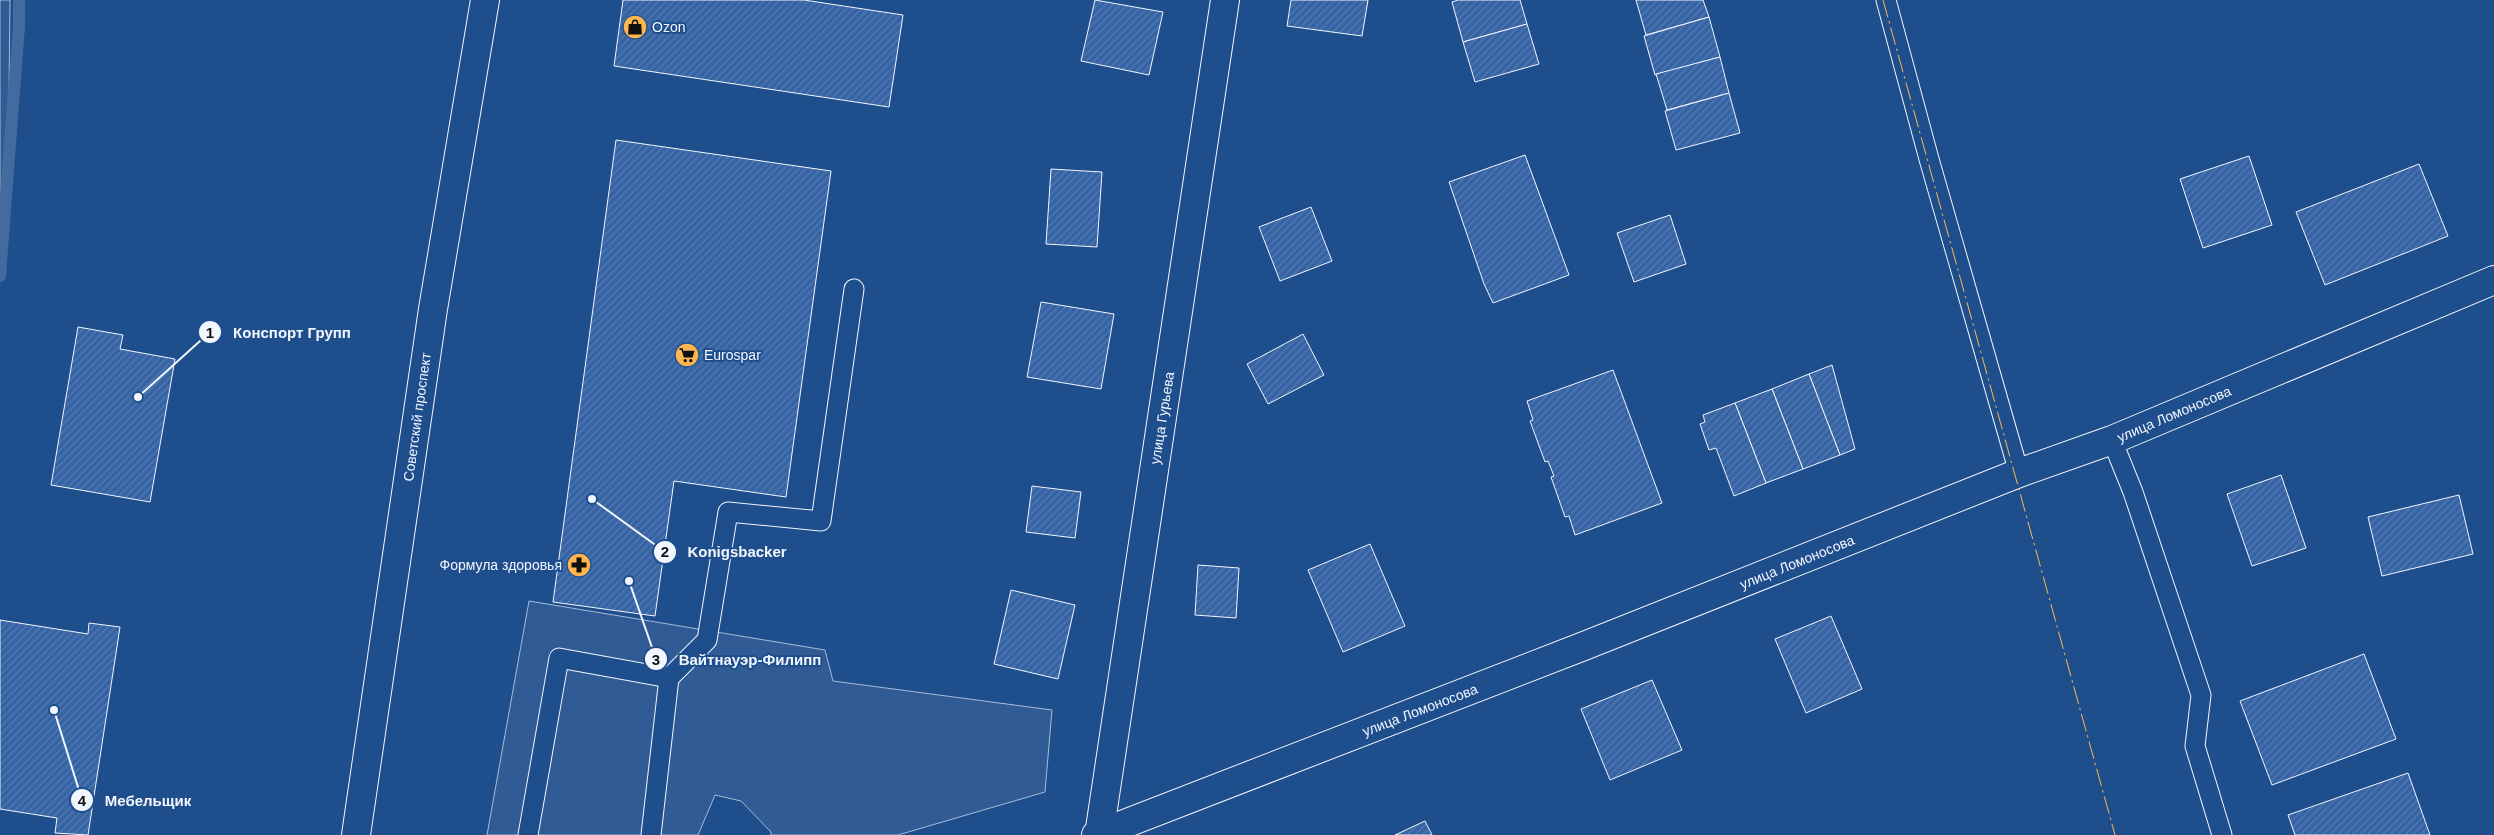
<svg xmlns="http://www.w3.org/2000/svg" width="2494" height="835" viewBox="0 0 2494 835" font-family="Helvetica,sans-serif">
	<style>
		.built { fill: #305b95; stroke: #a8bbd7 }
		.lines { fill: none; stroke-linecap: round; stroke-linejoin: round }
		.stream { stroke: #446ba0; stroke-width: 12 }
		.building { fill: url(#building-hatch); stroke: #f2f6ff }
		.service-casing { stroke: #f2f6ff; stroke-width: 21 }
		.minor-casing { stroke: #f2f6ff; stroke-width: 30 }
		.tertiary-casing { stroke: #f2f6ff; stroke-width: 30 }
		.primary-casing { stroke: #f2f6ff; stroke-width: 30 }
		.service { stroke: #1f4e8c; stroke-width: 19 }
		.minor { stroke: #1f4e8c; stroke-width: 28 }
		.tertiary { stroke: #1f4e8c; stroke-width: 28 }
		.primary { stroke: #1f4e8c; stroke-width: 28 }
		.power { stroke: #ffb74d; stroke-width: 1; stroke-dasharray: 18 4 2.5 4; stroke-linecap: butt }
		.labels { text-anchor: middle; stroke-width: 4; stroke-linejoin: round; paint-order: stroke }
		.poi-label { font-size: 14px; fill: #f2f6ff; stroke: #1f4e8c; text-anchor: start }
		.street-label { font-size: 14px; fill: #f2f6ff; stroke: #1f4e8c }
		.leader { fill: none; stroke: #f2f6ff; stroke-width: 2 }
		.callout-dot { fill: #f2f6ff; stroke: #1f4e8c; stroke-width: 2 }
		.mark-label { font-size: 15px; text-anchor: middle; font-weight: bold; fill: #111 }
		.callout-label { font-size: 15px; text-anchor: middle; font-weight: bold; fill: #f2f6ff; stroke: #1f4e8c; stroke-width: 4; stroke-linejoin: round; paint-order: stroke }
	</style>
	<defs>
		<pattern id="building-hatch" width="6" height="6" patternUnits="userSpaceOnUse" patternTransform="scale(1.25)"><rect width="6" height="6" fill="#3563a3"/><path d="M-1 1l2-2M0 6l6-6M5 7l2-2" fill="none" stroke="#537ab1"/></pattern>
	</defs>
	<rect width="100%" height="100%" fill="#1f4e8c"/>
	<g class="built">
		<polygon points="0,0 10,0 8,184 0,225"/>
		<polygon points="529,601 825,650 833,681 1052,710 1045,792 898,835 771,835 771,832 741,801 715,795 698,835 487,835"/>
	</g>
	<g class="lines">
		<polyline class="stream" points="0,276 19,26 19,0"/>
	</g>
	<g class="building">
		<polygon points="623,0 804,0 903,15 889,107 614,66"/>
		<polygon points="1095,0 1163,12 1149,75 1081,61"/>
		<polygon points="1291,0 1368,0 1362,36 1287,26"/>
		<polygon points="1458,0 1520,0 1527,24 1463,42 1452,2"/>
		<polygon points="1636,0 1703,0 1709,17 1646,35"/>
		<polygon points="1709,17 1720,57 1655,75 1644,36"/>
		<polygon points="1527,24 1539,64 1475,82 1463,42"/>
		<polygon points="1720,57 1729,93 1667,110 1656,74"/>
		<polygon points="1729,93 1740,133 1676,150 1665,111"/>
		<polygon points="616,140 831,171 786,497 674,481 655,616 553,602"/>
		<polygon points="1525,155 1569,275 1493,303 1484,284 1449,182"/>
		<polygon points="2249,156 2272,225 2203,248 2180,179"/>
		<polygon points="2419,164 2448,236 2325,285 2296,212"/>
		<polygon points="1051,169 1102,172 1097,247 1046,244"/>
		<polygon points="1311,207 1332,261 1280,281 1259,227"/>
		<polygon points="1670,215 1686,264 1634,282 1617,233"/>
		<polygon points="1041,302 1114,314 1101,389 1027,377"/>
		<polygon points="78,327 123,335 120,349 175,359 150,502 51,485"/>
		<polygon points="1303,334 1324,375 1268,404 1247,364"/>
		<polygon points="1832,365 1855,449 1840,455 1809,374"/>
		<polygon points="1613,370 1662,503 1575,535 1569,516 1565,517 1551,477 1554,476 1548,461 1545,462 1530,421 1533,420 1527,401"/>
		<polygon points="1809,374 1840,455 1803,469 1772,389"/>
		<polygon points="1772,389 1803,469 1766,483 1735,403"/>
		<polygon points="1735,403 1766,483 1734,496 1716,448 1709,450 1700,424 1705,422 1703,415"/>
		<polygon points="2281,475 2306,548 2252,566 2227,494"/>
		<polygon points="1032,486 1081,492 1075,538 1026,532"/>
		<polygon points="2459,495 2473,554 2382,576 2368,517"/>
		<polygon points="1370,544 1405,626 1343,652 1308,570"/>
		<polygon points="1198,565 1239,568 1236,618 1195,615"/>
		<polygon points="1011,590 1075,605 1058,679 994,664"/>
		<polygon points="1831,616 1862,689 1806,713 1775,639"/>
		<polygon points="0,620 88,634 89,623 120,627 88,835 55,833 57,818 0,809"/>
		<polygon points="2364,654 2396,739 2272,785 2240,701"/>
		<polygon points="1652,680 1682,750 1610,780 1581,709"/>
		<polygon points="2408,773 2430,835 2295,835 2288,815"/>
		<polygon points="1425,821 1432,835 1395,835"/>
	</g>
	<g class="lines">
		<g class="service-casing">
			<g id="service">
				<polyline points="1886,0 1929,159 2019,473"/>
				<polyline points="2112,440 2133,492 2201,695 2195,746 2222,835"/>
				<polyline points="669,678 707,640 728,512 821,521 854,289"/>
				<polyline points="528,835 559,658 669,678 651,835"/>
			</g>
		</g>
		<g class="minor-casing">
			<polyline id="minor" points="1099,835 1225,0"/>
		</g>
		<g class="tertiary-casing">
			<polyline id="tertiary" points="1096,835 1584,646 2019,473 2112,440 2494,280"/>
		</g>
		<g class="primary-casing">
			<polyline id="primary" points="356,835 433,309 485,0"/>
		</g>
		<use href="#service" class="service"/>
		<use href="#minor" class="minor"/>
		<use href="#tertiary" class="tertiary"/>
		<use href="#primary" class="primary"/>
		<polyline class="power" points="1883,0 2115,835"/>
	</g>
	<defs>
		<g id="shop-disc" transform="scale(1.25)"><circle r="9.5" fill="#ffb74d" stroke="#1f4e8c"/><path d="M-5-2.5h2.3a2.7 3.5 0 0 1 5.4 0H5L5.5 6h-11ZM-1.5-2.5h3a1.5 2.3 0 0 0-3 0Z" fill="#111"/></g>
		<g id="supermarket-disc" transform="scale(1.25)"><circle r="9.5" fill="#ffb74d" stroke="#1f4e8c"/><path d="M-6-5.5h2.5l.6 2H6L4.5 2H-2.5L-4.4-4H-6ZM-1.5 3.2a1.3 1.3 0 1 0 .1 0ZM3 3.2a1.3 1.3 0 1 0 .1 0Z" fill="#111"/></g>
		<g id="pharmacy-disc" transform="scale(1.25)"><circle r="9.5" fill="#ffb74d" stroke="#1f4e8c"/><path d="M-2-6h4v4h4v4h-4v4h-4v-4h-4v-4h4Z" fill="#111"/></g>
	</defs>
	<g fill-rule="evenodd">
		<use href="#shop-disc" x="635" y="27"/>
		<use href="#supermarket-disc" x="687" y="355"/>
		<use href="#pharmacy-disc" x="579" y="565"/>
	</g>
	<g class="labels">
		<g class="poi-label">
			<text x="652" y="32">Ozon</text>
			<text x="704" y="360">Eurospar</text>
			<text x="562" y="570" text-anchor="end">Формула здоровья</text>
		</g>
		<g class="street-label">
			<text transform="translate(2174 414) rotate(-23)" y="5">улица Ломоносова</text>
			<text transform="translate(417 417) rotate(-82)" y="5">Советский проспект</text>
			<text transform="translate(1162 418) rotate(-81)" y="5">улица Гурьева</text>
			<text transform="translate(1797 562) rotate(-22)" y="5">улица Ломоносова</text>
			<text transform="translate(1420 710) rotate(-21)" y="5">улица Ломоносова</text>
		</g>
	</g>
	<path class="leader" d="M138 397L210 332M592 499L665 552M629 581L656 659M54 710L82 800"/>
	<g class="callout-dot">
		<circle cx="138" cy="397" r="5"/>
		<circle cx="592" cy="499" r="5"/>
		<circle cx="629" cy="581" r="5"/>
		<circle cx="54" cy="710" r="5"/>
		<circle cx="210" cy="332" r="12"/>
		<circle cx="665" cy="552" r="12"/>
		<circle cx="656" cy="659" r="12"/>
		<circle cx="82" cy="800" r="12"/>
	</g>
	<g class="mark-label">
		<text x="210" y="338">1</text>
		<text x="665" y="557">2</text>
		<text x="656" y="665">3</text>
		<text x="82" y="806">4</text>
	</g>
	<g class="callout-label">
		<text x="292" y="338">Конспорт Групп</text>
		<text x="737" y="557">Konigsbacker</text>
		<text x="750" y="665">Вайтнауэр-Филипп</text>
		<text x="148" y="806">Мебельщик</text>
	</g>
</svg>
